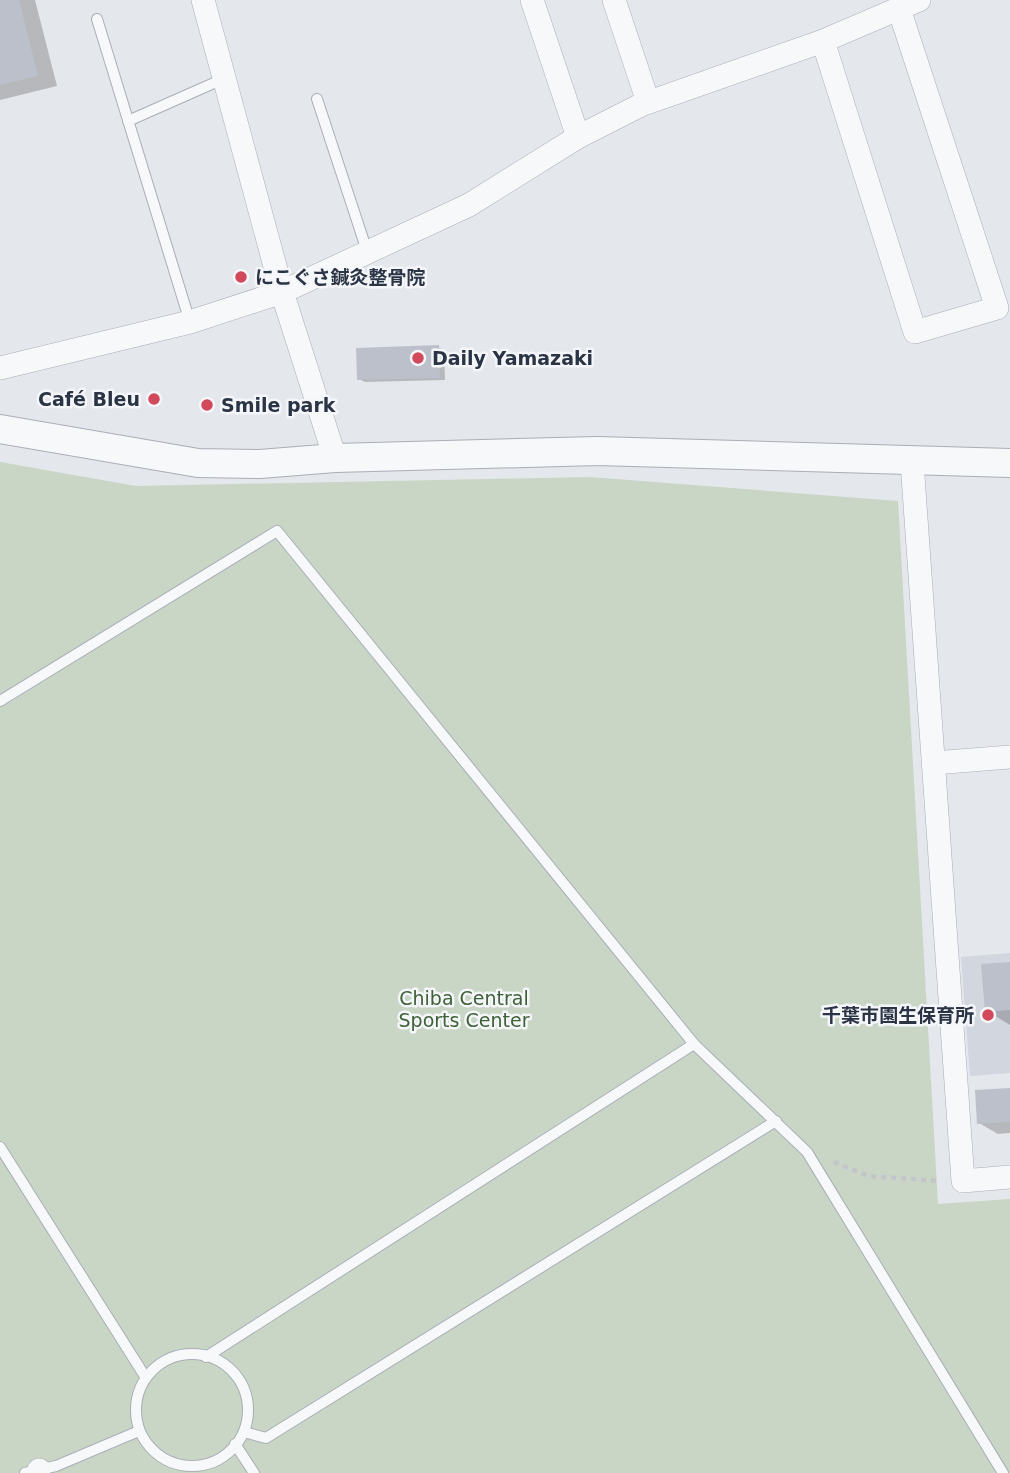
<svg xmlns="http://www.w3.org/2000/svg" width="1010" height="1473" viewBox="0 0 1010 1473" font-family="'DejaVu Sans','Noto Sans JP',sans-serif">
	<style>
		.built { fill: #d2d6de }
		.green { fill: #c9d6c5 }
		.shadow { fill: #0003 }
		.building { fill: #bbc0ca }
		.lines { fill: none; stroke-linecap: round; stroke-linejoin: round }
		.service-casing { stroke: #a9aeb7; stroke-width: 12 }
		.minor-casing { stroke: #a9aeb7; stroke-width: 24 }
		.tertiary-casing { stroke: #a9aeb7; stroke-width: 30 }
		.path { stroke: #c2c5cb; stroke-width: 4.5; stroke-dasharray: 5 5; stroke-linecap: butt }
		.service { stroke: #f7f8fa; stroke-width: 10 }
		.minor { stroke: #f7f8fa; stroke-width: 23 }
		.tertiary { stroke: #f7f8fa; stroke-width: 28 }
		.poi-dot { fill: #d1495b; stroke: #f4f6f9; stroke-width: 2.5 }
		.labels { text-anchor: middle; stroke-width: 5; stroke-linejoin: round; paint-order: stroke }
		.poi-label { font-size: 19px; font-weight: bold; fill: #2b3445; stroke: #f4f6f9; text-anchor: start }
		.park-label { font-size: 19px; fill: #3f6138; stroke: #f4f6f9 }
	</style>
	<rect width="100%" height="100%" fill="#e4e7ec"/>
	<polygon class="built" points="1010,953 1010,1073 970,1076 961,957"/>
	<polygon class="green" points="0,462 136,486 590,477 898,501 938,1204 1010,1199 1010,1473 0,1473"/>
	<g class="shadow">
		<polygon points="0,0 35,0 57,86 0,100"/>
		<polygon points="438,347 444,350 445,380 365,382 359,379"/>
		<polygon points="1010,964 1010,1025 987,1011"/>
		<polygon points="1010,1089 1010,1133 998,1134 979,1123"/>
	</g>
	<g class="building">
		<polygon points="0,0 19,0 38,76 0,85"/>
		<polygon points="439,345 440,378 357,380 356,348"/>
		<polygon points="1010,962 1010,1010 985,1012 981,964"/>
		<polygon points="1010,1088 1010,1122 977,1124 975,1090"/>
	</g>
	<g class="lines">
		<g class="service-casing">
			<g id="service">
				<polyline points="97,19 190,322"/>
				<polyline points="317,99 367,251"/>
				<polyline points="128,121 223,79"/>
				<polyline points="0,701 277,531 694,1044 807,1152 1003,1473"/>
				<polyline points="0,1147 146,1378"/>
				<circle cx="192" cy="1410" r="56"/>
				<polyline points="206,1357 694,1044"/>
				<polyline points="244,1432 266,1438 776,1121"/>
				<polyline points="235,1444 254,1473"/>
				<polyline points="25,1473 56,1466 139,1431"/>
			</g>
		</g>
		<g class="minor-casing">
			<g id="minor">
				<polyline points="203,0 282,292 335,458"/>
				<polyline points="532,0 578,137"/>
				<polyline points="614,0 648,102"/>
				<polyline points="823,41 915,332 997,308 899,9"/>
				<polyline points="0,368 190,322 282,292 469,205 578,137 641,105 823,41 919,0"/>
				<polyline points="912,462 963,1181 1010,1177"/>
				<polyline points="934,763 1010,757"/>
				<polyline points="38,1473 39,1470"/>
			</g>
		</g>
		<g class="tertiary-casing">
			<polyline id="tertiary" points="0,429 198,463 260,464 335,458 597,451 1010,463"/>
		</g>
		<polyline class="path" points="834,1162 868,1176 941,1181"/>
		<use href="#service" class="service"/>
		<use href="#minor" class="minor"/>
		<use href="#tertiary" class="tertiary"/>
	</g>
	<g class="poi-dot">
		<circle cx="241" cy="277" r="7"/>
		<circle cx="418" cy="358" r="7"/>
		<circle cx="154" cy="399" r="7"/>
		<circle cx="207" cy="405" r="7"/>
		<circle cx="988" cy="1015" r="7"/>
	</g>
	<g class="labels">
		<g class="poi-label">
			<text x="255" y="284">にこぐさ鍼灸整骨院</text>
			<text x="432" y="365">Daily Yamazaki</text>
			<text x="140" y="406" text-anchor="end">Café Bleu</text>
			<text x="221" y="412">Smile park</text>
			<text x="974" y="1022" text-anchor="end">千葉市園生保育所</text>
		</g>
		<g class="park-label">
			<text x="464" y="1005">Chiba Central<tspan x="464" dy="22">Sports Center</tspan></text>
		</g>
	</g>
</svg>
